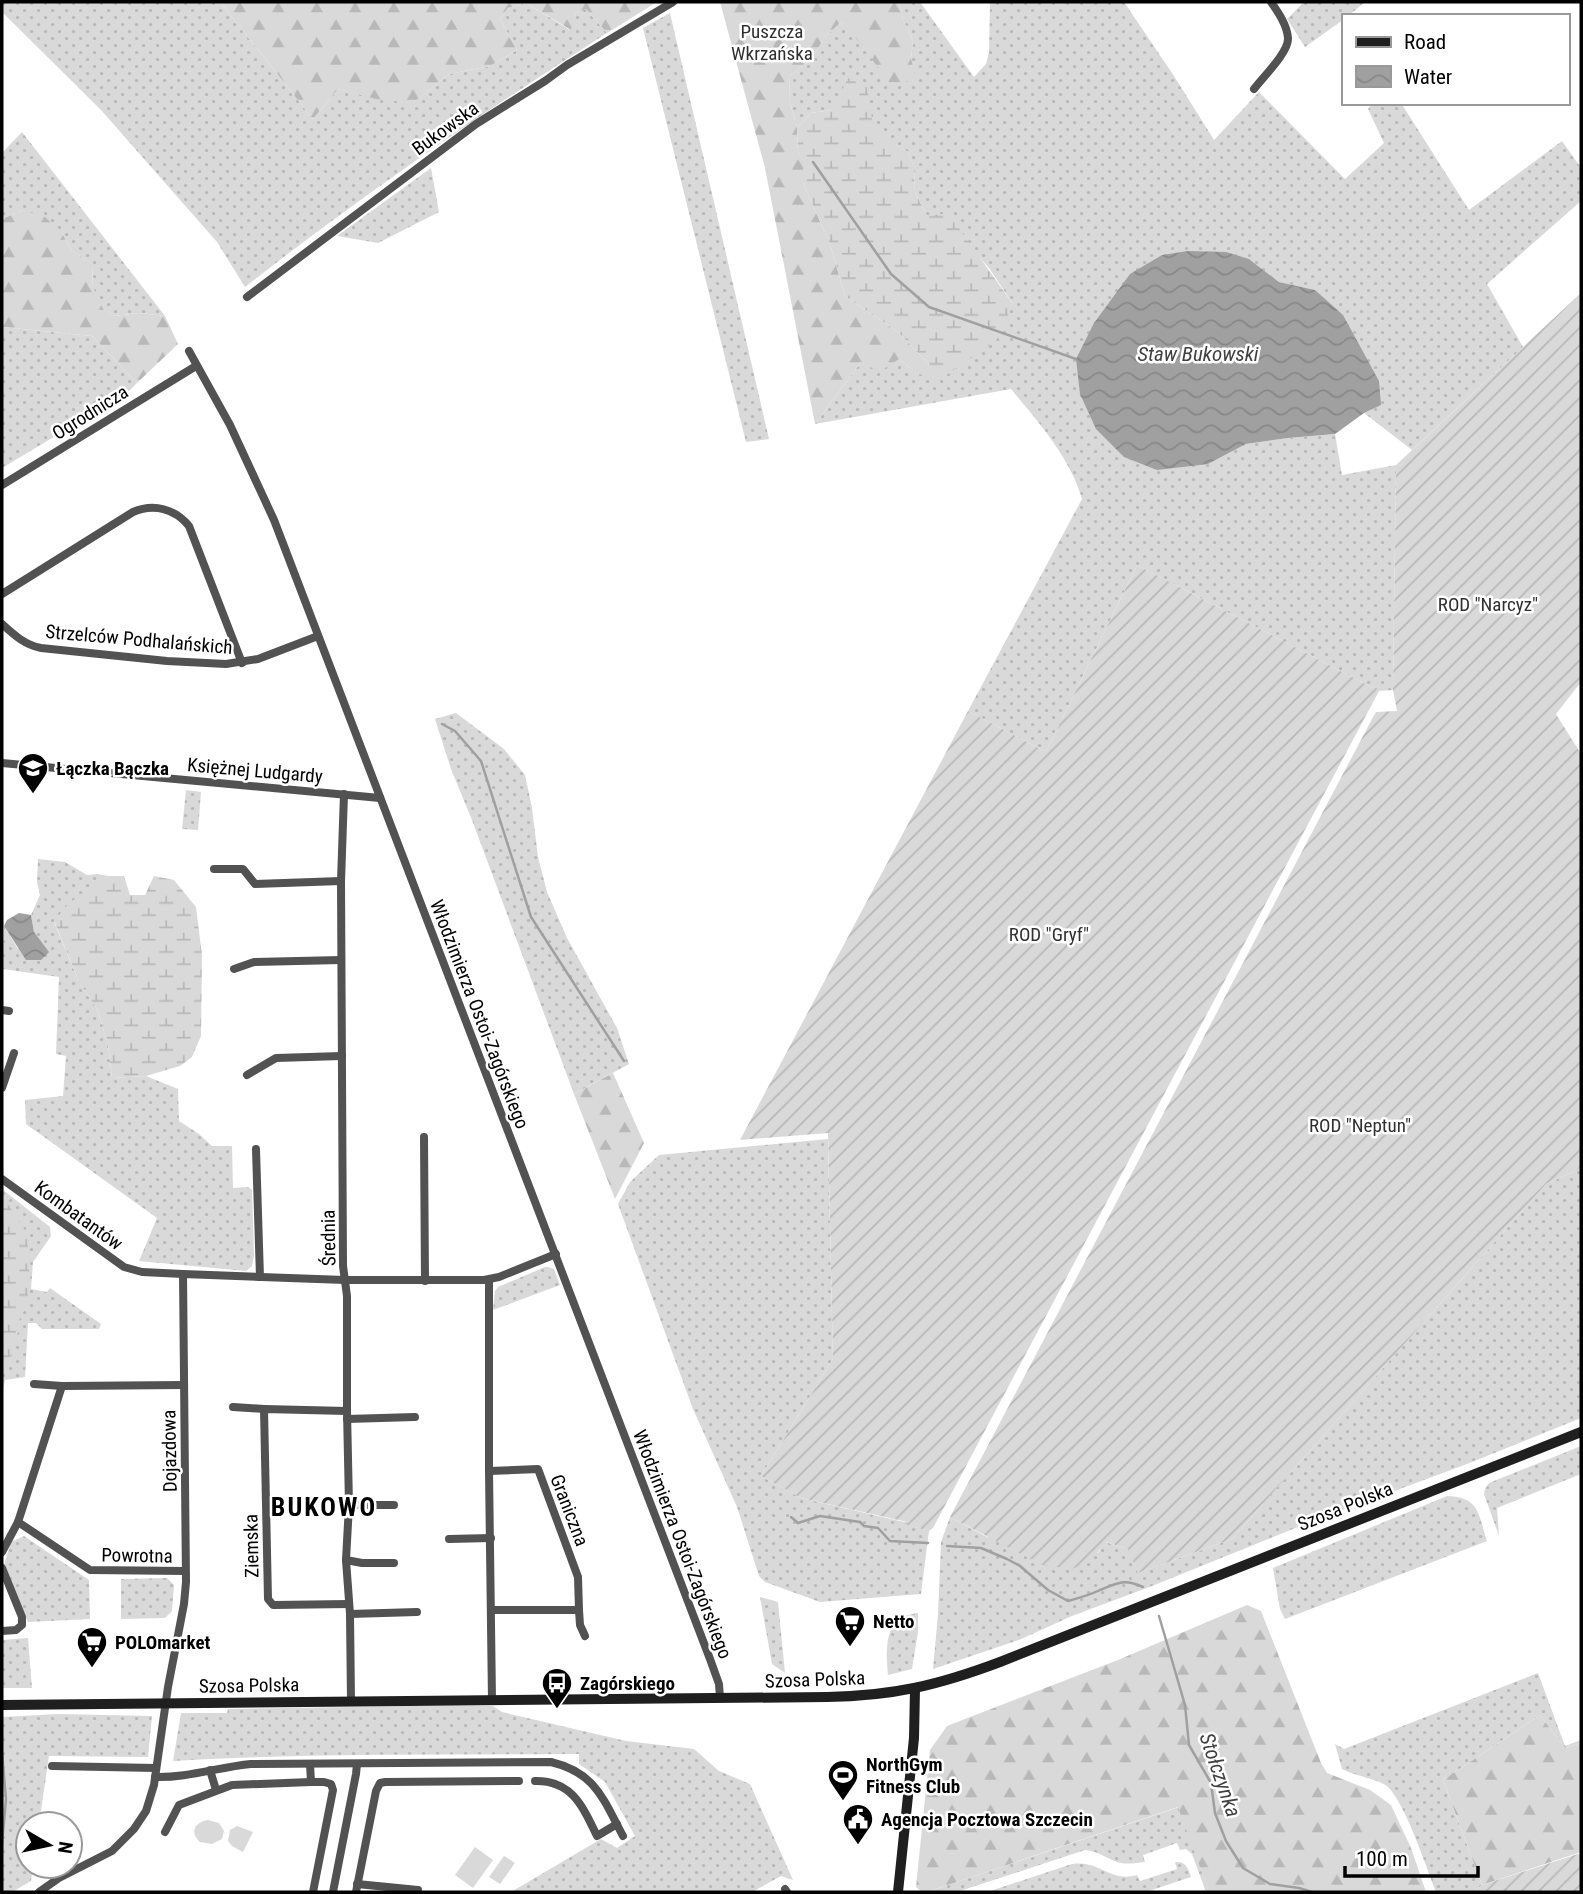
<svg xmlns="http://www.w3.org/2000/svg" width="1583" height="1894" viewBox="0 0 1583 1894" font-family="'Roboto Condensed',sans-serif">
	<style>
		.grass { fill: url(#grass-dots) }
		.forest { fill: url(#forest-firs) }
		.wetland { fill: url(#wetland-marsh) }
		.park { fill: #d9d9d9 }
		.garden { fill: url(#garden-furrows) }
		.water { fill: url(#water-waves) }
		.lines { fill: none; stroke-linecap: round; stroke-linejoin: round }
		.stream { stroke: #a0a0a0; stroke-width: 2.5 }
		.street { stroke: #525252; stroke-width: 8 }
		.secondary { stroke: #1f1f1f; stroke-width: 10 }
		.labels { text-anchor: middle; stroke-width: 5; stroke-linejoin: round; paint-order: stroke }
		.park-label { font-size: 19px; fill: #303030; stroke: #fff }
		.street-label { font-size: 19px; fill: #000; stroke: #fff }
		.poi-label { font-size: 19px; font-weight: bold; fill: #000; stroke: #fff; text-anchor: start }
		.water-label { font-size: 21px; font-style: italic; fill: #414141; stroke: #fff }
		.district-label { font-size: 26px; font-weight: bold; letter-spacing: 2px; fill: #000; stroke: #fff }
	</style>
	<defs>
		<pattern id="grass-dots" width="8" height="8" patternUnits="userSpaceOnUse" patternTransform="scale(1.75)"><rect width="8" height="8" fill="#d9d9d9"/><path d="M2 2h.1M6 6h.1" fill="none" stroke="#b8b8b8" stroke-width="1.8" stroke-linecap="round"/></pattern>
		<pattern id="forest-firs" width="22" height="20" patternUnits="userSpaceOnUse" patternTransform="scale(1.75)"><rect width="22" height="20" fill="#d9d9d9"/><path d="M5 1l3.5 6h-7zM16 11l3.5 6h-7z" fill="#b8b8b8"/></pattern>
		<pattern id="wetland-marsh" width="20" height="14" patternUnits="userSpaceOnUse" patternTransform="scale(1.75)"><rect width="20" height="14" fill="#d9d9d9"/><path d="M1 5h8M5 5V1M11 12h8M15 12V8" fill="none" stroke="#b8b8b8"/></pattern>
		<pattern id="garden-furrows" width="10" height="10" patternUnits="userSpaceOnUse" patternTransform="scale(1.75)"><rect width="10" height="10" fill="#d9d9d9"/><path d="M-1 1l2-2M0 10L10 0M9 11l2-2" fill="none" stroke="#b8b8b8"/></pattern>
		<pattern id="water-waves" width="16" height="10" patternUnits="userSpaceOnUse" patternTransform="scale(1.75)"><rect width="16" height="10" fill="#a0a0a0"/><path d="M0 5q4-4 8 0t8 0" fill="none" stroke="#888"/></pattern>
	</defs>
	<rect width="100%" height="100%" fill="#fff"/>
	<g class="grass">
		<path d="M2,2H220L313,119L338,89L376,98L413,103L449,74L490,66L517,50L500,19L508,8L526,3L570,30L576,13L586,9L607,33C482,113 361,196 245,287L217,242L101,110L2,12Z"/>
		<path d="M900,2H920L974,77L986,64L989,52L990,2H1124L1174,76L1214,140L1259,92L1345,179L1384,143L1368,109L1373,103H1401L1469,210L1562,141L1581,168V201L1487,284L1523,347L1412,450L1364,413L1380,405L1315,290L1279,282L1249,259L1208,464L1246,444L1288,438L1335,434L1342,475L1396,465L1393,690L1379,691L1137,565L1046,752L968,711L1082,499C1070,457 1038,422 1011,389L815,424L861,362L899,359L918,374L1013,304L989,268L973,250L927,216L915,192L914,168L908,152L832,110L811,113L797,128L789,99L790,76L812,58L825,37L841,22L911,59L913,41L903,20Z"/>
		<polygon points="1304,2 1365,2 1348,16 1343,16 1343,20 1305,47 1287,19"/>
		<polygon points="670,13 769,439 746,442 643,28"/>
		<polygon points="22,132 165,316 139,313 114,316 102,309 93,287 92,264 71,250 62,233 23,210 2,219 2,153"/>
		<polygon points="431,168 439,212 378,243 337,236"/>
		<polygon points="2,327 92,336 137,383 127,393 2,468"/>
		<polygon points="456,713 504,749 525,775 532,808 538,857 547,892 567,938 617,1028 629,1064 574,1094 472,820 451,769 435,719"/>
		<polygon points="186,790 201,792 198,830 182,829"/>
		<polygon points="38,859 65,862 87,875 97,874 109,876 54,922 79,982 97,1009 108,1044 112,1078 146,1076 178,1089 179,1121 199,1134 212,1146 232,1146 233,1188 248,1187 252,1190 254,1255 252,1266 246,1271 139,1261 157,1218 26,1124 25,1100 63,1096 66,1056 56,1054 59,977 3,969 4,926 18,949 34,932 31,915 40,895 37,882"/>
		<polygon points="828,1139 833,1359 761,1476 801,1498 908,1523 908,1525 929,1531 921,1594 820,1602 765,1582 759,1576 737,1507 693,1409 618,1204 630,1182 659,1155"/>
		<polygon points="1581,1167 1581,1418 1467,1464 1308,1523 1152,1586 1072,1616 1019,1640 933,1669 938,1614 941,1542 950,1517 987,1537 1098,1553 1105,1542 1129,1549 1138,1573 1232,1539 1546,1184 1575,1171"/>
		<polygon points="2,1189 50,1227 51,1236 33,1262 31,1289 47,1292 50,1288 101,1324 99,1329 42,1329 36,1323 28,1323 25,1377 5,1380 2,1393"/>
		<polygon points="545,1267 548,1267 554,1269 560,1285 493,1310 495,1291 498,1287"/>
		<polygon points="1581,1446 1581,1474 1497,1508 1499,1536 1484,1494 1485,1489 1489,1483"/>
		<path d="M1447,1496C1480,1497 1478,1514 1487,1541L1285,1619L1280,1609L1273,1568Z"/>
		<polygon points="24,1536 89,1580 90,1619 28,1622 4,1565 11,1542"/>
		<polygon points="167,1578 174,1585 172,1611 165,1618 121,1619 121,1579"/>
		<polygon points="760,1597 778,1602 785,1673 772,1664"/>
		<path d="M918,1613V1632L912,1669L888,1675C886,1648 883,1616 918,1613Z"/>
		<polygon points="28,1638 32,1688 2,1688 2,1640"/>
		<path d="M1538,1673L1565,1746L1581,1740V1743L1565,1748L1540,1715L1443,1780L1482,1885L1474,1892H1436C1426,1867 1406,1805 1388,1787C1379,1779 1354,1776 1342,1769L1335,1744L1344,1749Z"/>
		<path d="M411,1706H493L502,1712L626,1741L694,1749L719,1771L750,1784L793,1880L781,1876L752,1892H511L601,1839L617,1848L635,1836L605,1782L579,1764V1754C444,1755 308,1753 173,1761L181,1713H227L228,1709Z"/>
		<polygon points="58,1714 152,1716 148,1757 49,1756 39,1824 28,1824 28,1866 33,1866 31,1881 12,1892 2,1892 3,1802 2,1717"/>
		<path d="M1179,1807L1209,1892H1206L1192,1854L1186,1849L1180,1850L1177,1843L1143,1855L1145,1862C1136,1863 1126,1865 1117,1862C1106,1858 1098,1851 1085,1850L957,1892H927Z"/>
		<path d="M1175,1862C1186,1861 1188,1868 1191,1877L1146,1892H987L1072,1864C1100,1860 1110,1883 1137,1875L1140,1881L1177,1869Z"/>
	</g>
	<g class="forest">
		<polygon points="220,2 657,2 607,33 586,9 576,13 571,30 526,3 508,8 500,19 517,50 490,66 449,74 413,103 376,99 338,89 313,119"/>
		<polygon points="720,2 900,2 903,20 913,41 911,59 916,78 903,83 889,82 847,26 841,22 825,37 812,58 790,76 789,99 797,128 798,152 803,160 803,183 830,244 845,296 898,332 942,378 918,374 899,359 879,372 861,362 815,424 765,168"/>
		<polygon points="23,210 45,217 62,233 71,250 92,264 93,287 103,309 114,316 139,313 165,316 178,344 137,383 92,336 2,327 2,219"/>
		<polygon points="613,1073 644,1143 615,1199 574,1094"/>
		<polygon points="1247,1605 1261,1611 1321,1763 1327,1773 1370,1790 1391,1805 1411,1848 1426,1892 1209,1892 1178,1807 927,1892 922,1892 916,1887 930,1750 947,1726 1118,1660"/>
		<polygon points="1540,1715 1565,1748 1581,1743 1581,1852 1482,1885 1443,1780"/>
	</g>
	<g class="wetland">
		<polygon points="848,78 867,86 874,132 908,152 914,167 915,192 927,216 948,213 1013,304 996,341 942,378 898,332 845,296 830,244 803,183 803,161 798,152 797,128 811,113 832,110"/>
		<polygon points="109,876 124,876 130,895 145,895 154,876 174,880 196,907 202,955 201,1036 192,1057 180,1066 146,1076 112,1078 108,1044 97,1009 79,982 54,921 69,903"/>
		<polygon points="2,1199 5,1200 27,1233 30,1287 13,1351 2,1376"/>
	</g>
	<g class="park">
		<path d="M208,1820L219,1823L224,1831L222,1839L212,1844L200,1842C189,1832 195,1822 208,1820Z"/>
		<polygon points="237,1826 253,1832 243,1852 232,1846 228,1841 230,1830"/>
		<polygon points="475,1847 493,1860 473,1888 455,1875"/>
		<polygon points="504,1856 515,1863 500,1884 489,1877"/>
	</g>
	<g class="garden">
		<polygon points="1581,293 1581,682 1556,714 1581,754 1581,1167 1575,1171 1546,1184 1232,1539 1138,1573 1128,1549 1106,1542 1089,1563 1071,1569 1042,1565 950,1517 1372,719 1376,712 1397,711 1393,690 1396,465"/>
		<polygon points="1137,565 1379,691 933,1528 929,1531 907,1525 907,1522 801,1498 761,1476 833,1359 828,1133 740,1140 968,711 1046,752"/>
		<polygon points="1581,1853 1581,1892 1474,1892 1482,1885"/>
	</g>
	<g class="water">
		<polygon points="1188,251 1226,252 1249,259 1279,282 1315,290 1343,315 1379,381 1381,405 1364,413 1335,434 1288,438 1246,444 1208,464 1157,470 1124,457 1096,429 1080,394 1076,359 1094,323 1130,274 1162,255"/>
		<polygon points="19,913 31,915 34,932 49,952 41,960 26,960 4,926 7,920"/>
	</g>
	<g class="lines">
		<g class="stream">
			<polyline points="813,162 891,274 929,307 1076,359"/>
			<polyline points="442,724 455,731 481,761 531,917 624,1061"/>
			<polyline points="791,1517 798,1523 820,1516 860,1522 864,1526 878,1528 890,1541 928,1543"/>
			<path d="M947,1546L981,1548L1007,1559L1020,1566L1048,1590L1068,1601C1079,1598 1090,1595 1100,1590C1118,1583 1124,1578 1143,1587"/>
			<polyline points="1159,1616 1185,1705 1189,1745 1211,1783 1215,1813 1226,1841 1243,1868 1270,1884 1299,1888 1312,1892"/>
			<polyline points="2,1753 6,1799 2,1844"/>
		</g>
		<g class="street">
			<path d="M1254,89C1263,77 1289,52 1288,38C1287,25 1278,12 1271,2"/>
			<polyline points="247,297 476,124 545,81 567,65 673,2"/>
			<polyline points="189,351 230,425 274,520 710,1659 719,1684 720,1698"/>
			<polyline points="2,485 196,366"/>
			<path d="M2,594L133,512C154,503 175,509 189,526L242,663"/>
			<path d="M2,624C14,635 25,645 41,648L167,661L226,664L258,659L318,636"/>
			<polyline points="2,763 380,798"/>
			<polyline points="344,794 341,881 343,1266 347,1296 347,1411 349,1505 346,1560 350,1614 351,1701"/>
			<polyline points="214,869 243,869 255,884 341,881"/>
			<polyline points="234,969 254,962 341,960"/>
			<polyline points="2,1010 9,1011"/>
			<polyline points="247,1075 276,1058 342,1056"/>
			<polyline points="2,1088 14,1053"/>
			<polyline points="424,1137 425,1281"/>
			<polyline points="256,1149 260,1277"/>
			<polyline points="2,1179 124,1267 142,1272 183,1274"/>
			<polyline points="489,1280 489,1471 492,1700"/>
			<polyline points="34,1384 62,1386"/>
			<polyline points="184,1385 62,1386 18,1522 90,1570 185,1571"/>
			<polyline points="233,1407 264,1409"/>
			<polyline points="347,1411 264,1409 268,1599 273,1605 349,1604"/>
			<polyline points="347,1419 415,1417"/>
			<polyline points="489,1471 538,1469 578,1577 579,1610 491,1610"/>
			<polyline points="349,1505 394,1505"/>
			<polyline points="449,1539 491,1538"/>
			<polyline points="2,1552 18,1522"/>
			<polyline points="346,1560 362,1563 394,1563"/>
			<polyline points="2,1568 22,1617 22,1625 16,1630 2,1631"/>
			<polyline points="579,1610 580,1625 585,1636"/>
			<polyline points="350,1614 417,1612"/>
			<polyline points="310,1764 311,1782 324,1782 331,1784 333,1790 313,1892"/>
			<polyline points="52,1766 156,1768"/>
			<polyline points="210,1770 216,1790"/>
			<path d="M155,1777C187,1778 219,1767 251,1764L551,1762C596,1773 603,1799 623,1836"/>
			<path d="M535,1781C572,1780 583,1807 597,1836L617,1824"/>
			<polyline points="165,1832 179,1805 232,1785 311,1782"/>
			<polyline points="357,1884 418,1890"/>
			<polyline points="785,1889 787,1892"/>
			<polyline points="39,1892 59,1878 112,1851 134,1829 146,1811 154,1785 168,1687 184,1604 186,1582 183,1274 345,1280 484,1280 499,1277 556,1254"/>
			<polyline points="333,1892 356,1774 357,1764"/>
			<polyline points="356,1892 376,1791 380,1783 385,1782 519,1781"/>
		</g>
		<g class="secondary">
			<path d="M2,1705L827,1697C893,1696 939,1685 1000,1662L1581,1432"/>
			<polyline points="898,1892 914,1738 915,1689"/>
		</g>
	</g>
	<defs>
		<g id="school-pin" transform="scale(1.575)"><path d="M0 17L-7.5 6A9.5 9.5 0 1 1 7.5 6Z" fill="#000" stroke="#fff"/><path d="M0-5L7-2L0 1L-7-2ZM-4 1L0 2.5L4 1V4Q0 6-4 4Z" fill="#fff"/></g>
		<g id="supermarket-pin" transform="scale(1.575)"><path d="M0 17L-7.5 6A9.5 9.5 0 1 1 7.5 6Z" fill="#000" stroke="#fff"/><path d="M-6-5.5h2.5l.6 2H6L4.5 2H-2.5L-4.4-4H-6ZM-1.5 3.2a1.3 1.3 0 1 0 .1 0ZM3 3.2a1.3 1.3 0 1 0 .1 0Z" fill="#fff"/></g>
		<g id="bus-pin" transform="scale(1.575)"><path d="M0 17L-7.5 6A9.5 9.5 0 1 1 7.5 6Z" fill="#000" stroke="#fff"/><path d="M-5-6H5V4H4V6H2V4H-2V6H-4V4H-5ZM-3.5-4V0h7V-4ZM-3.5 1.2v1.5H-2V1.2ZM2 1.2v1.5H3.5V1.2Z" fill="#fff"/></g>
		<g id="stadium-pin" transform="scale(1.575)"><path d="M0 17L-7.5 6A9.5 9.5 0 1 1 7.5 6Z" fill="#000" stroke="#fff"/><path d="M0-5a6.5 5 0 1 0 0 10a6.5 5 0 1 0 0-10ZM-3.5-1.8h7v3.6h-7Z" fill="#fff"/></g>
		<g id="civic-pin" transform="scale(1.575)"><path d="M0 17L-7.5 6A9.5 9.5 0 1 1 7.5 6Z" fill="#000" stroke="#fff"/><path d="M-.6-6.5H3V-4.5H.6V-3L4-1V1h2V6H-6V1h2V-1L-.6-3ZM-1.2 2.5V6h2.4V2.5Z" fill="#fff"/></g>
	</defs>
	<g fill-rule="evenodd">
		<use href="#school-pin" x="33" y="768"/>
		<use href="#supermarket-pin" x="850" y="1621"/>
		<use href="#supermarket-pin" x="92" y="1642"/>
		<use href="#bus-pin" x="557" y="1683"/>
		<use href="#stadium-pin" x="843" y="1775"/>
		<use href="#civic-pin" x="858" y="1819"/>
	</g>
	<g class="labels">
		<g class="park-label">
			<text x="772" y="38">Puszcza<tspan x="772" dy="22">Wkrzańska</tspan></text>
			<text x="1488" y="611">ROD "Narcyz"</text>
			<text x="1049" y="941">ROD "Gryf"</text>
			<text x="1360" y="1132">ROD "Neptun"</text>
		</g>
		<g class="street-label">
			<text transform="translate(445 128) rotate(-36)" y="7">Bukowska</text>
			<text transform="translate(90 412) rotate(-32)" y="7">Ogrodnicza</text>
			<text transform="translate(139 639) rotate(5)" y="7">Strzelców Podhalańskich</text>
			<text transform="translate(255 770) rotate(5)" y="7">Księżnej Ludgardy</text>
			<text transform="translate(480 1014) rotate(69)" y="7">Włodzimierza Ostoi-Zagórskiego</text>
			<text transform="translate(79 1215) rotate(36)" y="7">Kombatantów</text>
			<text transform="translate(328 1238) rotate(-91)" y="7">Średnia</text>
			<text transform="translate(169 1451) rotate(-91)" y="7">Dojazdowa</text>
			<text transform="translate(1345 1506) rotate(-22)" y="7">Szosa Polska</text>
			<text transform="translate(570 1510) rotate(69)" y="7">Graniczna</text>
			<text transform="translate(683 1544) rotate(69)" y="7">Włodzimierza Ostoi-Zagórskiego</text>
			<text transform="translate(251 1546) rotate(-91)" y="7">Ziemska</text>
			<text transform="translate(137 1555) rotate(1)" y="7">Powrotna</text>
			<text transform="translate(815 1679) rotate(-2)" y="7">Szosa Polska</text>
			<text transform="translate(249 1685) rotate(-1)" y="7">Szosa Polska</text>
		</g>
		<g class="poi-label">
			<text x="56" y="775">Łączka Bączka</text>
			<text x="873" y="1628">Netto</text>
			<text x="115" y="1649">POLOmarket</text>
			<text x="580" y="1690">Zagórskiego</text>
			<text x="866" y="1771">NorthGym<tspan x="866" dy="22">Fitness Club</tspan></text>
			<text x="881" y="1826">Agencja Pocztowa Szczecin</text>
		</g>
		<g class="water-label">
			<text x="1198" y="361">Staw Bukowski</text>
			<text transform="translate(1220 1775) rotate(71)" y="7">Stołczynka</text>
		</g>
		<g class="district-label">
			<text x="324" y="1516">BUKOWO</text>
		</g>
	</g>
	<rect width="1583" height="1894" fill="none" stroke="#000000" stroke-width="7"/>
	<rect x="1342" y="14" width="228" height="91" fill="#ffffff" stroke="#999999" stroke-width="2"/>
	<rect x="1356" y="37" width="35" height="10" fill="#1f1f1f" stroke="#999999" stroke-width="2"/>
	<text x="1404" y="49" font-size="21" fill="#000000">Road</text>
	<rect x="1356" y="66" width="35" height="21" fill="url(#water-waves)" stroke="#999999" stroke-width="2"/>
	<text x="1404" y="84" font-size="21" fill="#000000">Water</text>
	<g transform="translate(49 1845) rotate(99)"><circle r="33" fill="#ffffff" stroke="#999999" stroke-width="2"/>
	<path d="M0-5L12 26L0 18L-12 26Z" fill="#000000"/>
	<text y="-10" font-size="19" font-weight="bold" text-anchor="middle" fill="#000000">N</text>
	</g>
	<path d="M1345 1866v10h133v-10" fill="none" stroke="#000000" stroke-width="3.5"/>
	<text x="1356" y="1866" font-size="21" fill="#000000" stroke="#ffffff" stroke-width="5" paint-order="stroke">100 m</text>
</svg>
